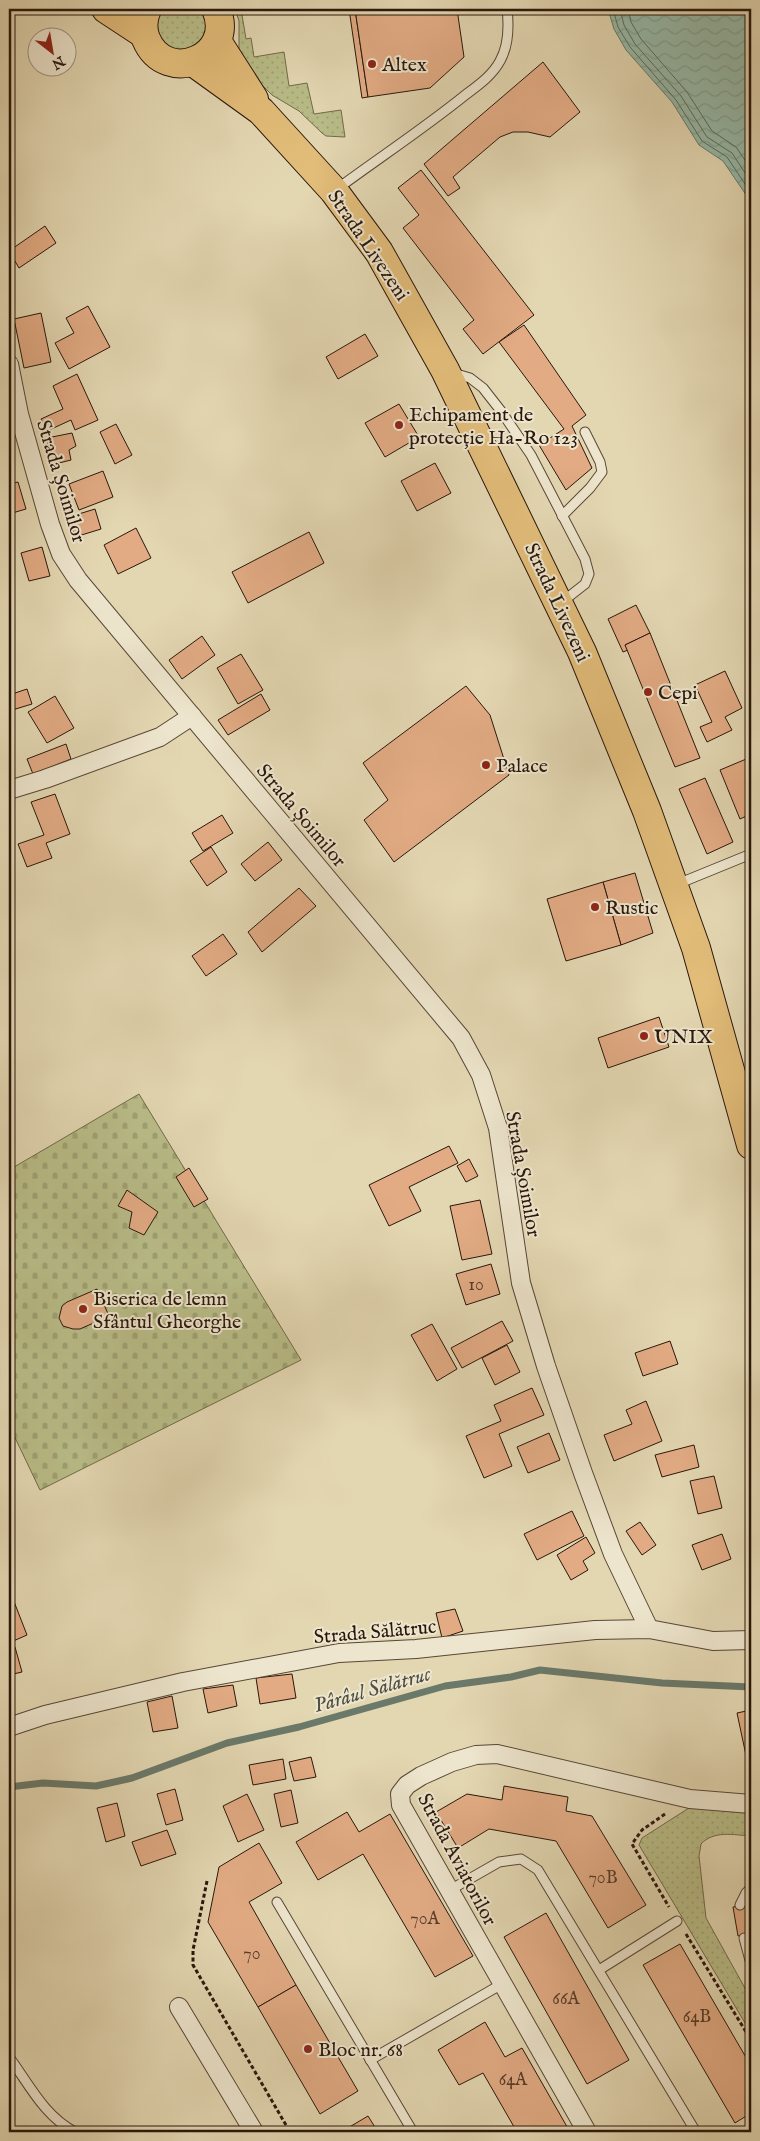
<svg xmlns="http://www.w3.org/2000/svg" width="760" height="2141" viewBox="0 0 760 2141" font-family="'IM FELL English',serif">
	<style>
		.grass { fill: url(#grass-dots); stroke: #716a4a }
		.cemetery { fill: url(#cemetery-stones); stroke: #716a4a }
		.water { fill: url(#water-waves); stroke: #6a796a }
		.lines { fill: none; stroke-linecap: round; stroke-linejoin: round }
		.shore { stroke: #60685a; stroke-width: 1 }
		.stream { stroke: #6a796a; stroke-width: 7 }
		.building { fill: #e2ab84; stroke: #29170c }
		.lane-casing { stroke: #584736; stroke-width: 11 }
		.street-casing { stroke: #584736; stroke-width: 20 }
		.primary-casing { stroke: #29170c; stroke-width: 30 }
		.path { stroke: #29170c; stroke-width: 3; stroke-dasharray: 4 2.5; stroke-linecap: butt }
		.lane { stroke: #ede5cd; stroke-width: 9 }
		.street { stroke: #ede5cd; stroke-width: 18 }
		.primary { stroke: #e2bc79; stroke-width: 28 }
		.poi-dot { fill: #8f2418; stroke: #ede5cd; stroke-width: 2 }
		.labels { text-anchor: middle; stroke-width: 4; stroke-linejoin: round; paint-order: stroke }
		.number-label { font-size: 18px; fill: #573c2a }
		.poi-label { font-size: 20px; fill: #29170c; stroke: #ede5cd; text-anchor: start }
		.street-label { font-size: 20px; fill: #29170c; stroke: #ede5cd }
		.water-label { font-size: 21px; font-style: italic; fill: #4f5043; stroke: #ede5cd }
	</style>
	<defs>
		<pattern id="grass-dots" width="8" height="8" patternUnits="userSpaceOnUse" patternTransform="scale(1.25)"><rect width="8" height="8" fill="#b9bd88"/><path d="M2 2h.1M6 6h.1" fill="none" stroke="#9fa274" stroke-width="1.8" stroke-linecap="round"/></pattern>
		<pattern id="cemetery-stones" width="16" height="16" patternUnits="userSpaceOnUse" patternTransform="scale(1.25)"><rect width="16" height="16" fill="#b9bd88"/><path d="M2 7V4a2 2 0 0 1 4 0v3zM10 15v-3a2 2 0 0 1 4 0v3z" fill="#9fa274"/></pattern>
		<pattern id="water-waves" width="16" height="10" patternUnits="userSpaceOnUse" patternTransform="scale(1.25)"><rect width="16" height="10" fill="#96baa9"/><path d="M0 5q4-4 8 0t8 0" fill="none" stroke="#819f90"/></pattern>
	</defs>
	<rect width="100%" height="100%" fill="#e3d7b2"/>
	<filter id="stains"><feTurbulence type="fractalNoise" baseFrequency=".004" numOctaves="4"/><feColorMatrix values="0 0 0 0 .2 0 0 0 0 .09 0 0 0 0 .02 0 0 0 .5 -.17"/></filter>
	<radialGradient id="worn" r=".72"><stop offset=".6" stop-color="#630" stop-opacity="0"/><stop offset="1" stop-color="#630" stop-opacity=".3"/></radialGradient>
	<g class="grass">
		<polygon points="156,9 208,9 212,18 195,53 163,50 152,14"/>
		<polygon points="235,9 241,9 246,39 251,38 254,57 284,52 289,86 307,83 314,114 341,110 345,137 326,136 322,133 299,111 272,95 256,79 239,49 239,21"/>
		<path d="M692,1806L751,1812V1836C734,1835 714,1830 701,1844L699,1856L706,1918L751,1999V2033L639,1845L642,1838Z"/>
	</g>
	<polygon class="cemetery" points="139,1094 301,1360 40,1490 9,1425 9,1170"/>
	<polygon class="water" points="608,9 751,9 751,202 723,161 699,145 672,102 626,50 614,29"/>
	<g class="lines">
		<g class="shore">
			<polyline points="613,9 618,27 630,47 676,100 702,141 727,157 751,193"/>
			<polyline points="620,9 624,25 635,44 681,96 707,137 732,153 751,182"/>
			<polyline points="628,9 631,22 641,39 687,92 712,131 736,147 751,169"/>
		</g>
		<polyline class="stream" points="9,1787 43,1783 96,1786 132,1778 227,1743 299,1727 445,1686 511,1677 540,1670 662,1683 751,1687"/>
	</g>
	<g class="building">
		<polygon points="349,9 355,9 368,97 362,98"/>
		<polygon points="355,9 457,9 464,57 430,88 368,97"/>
		<polygon points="543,62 580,112 550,137 528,132 513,132 500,137 453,177 460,188 448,196 424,164"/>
		<polygon points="421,170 534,315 483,354 463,329 474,320 403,228 419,215 398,188"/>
		<polygon points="45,226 56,243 19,268 9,251"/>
		<polygon points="88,306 110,347 69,369 55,343 74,333 66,318"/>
		<polygon points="41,313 51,362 24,368 14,319"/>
		<polygon points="524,325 586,415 572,426 592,468 566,490 539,445 564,429 499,342"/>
		<polygon points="365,334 378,356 338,379 326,357"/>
		<polygon points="77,374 98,420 75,430 71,420 47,431 41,419 63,409 53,386"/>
		<polygon points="399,404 419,437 385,457 365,423"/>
		<polygon points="116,424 132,455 115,464 100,432"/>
		<polygon points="72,433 76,446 69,450 71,460 51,465 47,438"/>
		<polygon points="435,463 451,493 417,511 401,481"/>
		<polygon points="103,471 113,497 79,510 69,484"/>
		<polygon points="18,482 26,509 9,514 9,484"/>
		<polygon points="95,509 101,529 75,537 69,517"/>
		<polygon points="136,528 151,558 118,574 104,545"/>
		<polygon points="309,532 324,563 248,603 232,572"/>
		<polygon points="42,547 50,576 29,581 21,553"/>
		<polygon points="636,605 650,633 625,645 628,650 623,652 608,619"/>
		<polygon points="650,633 700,758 675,767 625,645"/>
		<polygon points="202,636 215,655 182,679 169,660"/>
		<polygon points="9,648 14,668 9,670"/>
		<polygon points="241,654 263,690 238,704 217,668"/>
		<polygon points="725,671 742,708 725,717 732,730 707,742 700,727 712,722 695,685"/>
		<polygon points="466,686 490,715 509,775 394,862 364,820 388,800 363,763"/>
		<polygon points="27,689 32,704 9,711 9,695"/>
		<polygon points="261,694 270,710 228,735 218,720"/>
		<polygon points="55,696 74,728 47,743 28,712"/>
		<polygon points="66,744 71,759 33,774 27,759"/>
		<polygon points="751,757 751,814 740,819 720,770"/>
		<polygon points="705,778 733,842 707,854 679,789"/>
		<polygon points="55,794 70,834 46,843 52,858 27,867 18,844 44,835 31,802"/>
		<polygon points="222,815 233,833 203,851 192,833"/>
		<polygon points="268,842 282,860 255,881 241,864"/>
		<polygon points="211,847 227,872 207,886 190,861"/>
		<polygon points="635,873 653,933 621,945 603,882"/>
		<polygon points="603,882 621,945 566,961 547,899"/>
		<polygon points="299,888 316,906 262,952 248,932"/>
		<polygon points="223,934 237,954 206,976 192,956"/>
		<polygon points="659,1017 669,1047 608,1068 598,1038"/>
		<polygon points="449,1146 458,1163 409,1187 421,1211 389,1226 369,1185"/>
		<polygon points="469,1159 478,1176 466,1182 457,1166"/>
		<polygon points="189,1168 208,1199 194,1207 176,1177"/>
		<polygon points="127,1190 158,1212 144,1235 129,1228 132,1212 118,1206"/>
		<polygon points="480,1200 492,1254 462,1260 450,1206"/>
		<polygon points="491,1264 500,1294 466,1305 456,1274"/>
		<polygon points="97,1289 109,1316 80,1329 73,1329 63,1326 59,1318 62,1306 67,1302"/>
		<polygon points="502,1321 513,1341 462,1368 451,1348"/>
		<polygon points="432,1324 457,1369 437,1381 411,1335"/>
		<polygon points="670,1341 678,1364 643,1376 635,1353"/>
		<polygon points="507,1345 520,1372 495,1385 482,1358"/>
		<polygon points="532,1388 544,1415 499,1434 512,1466 484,1478 466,1436 501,1421 494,1405"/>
		<polygon points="646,1401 662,1441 614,1461 604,1435 632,1424 626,1410"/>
		<polygon points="549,1433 560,1460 528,1473 517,1447"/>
		<polygon points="694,1445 699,1467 662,1477 655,1455"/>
		<polygon points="714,1476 722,1508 698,1514 690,1481"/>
		<polygon points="572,1511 584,1536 537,1560 524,1534"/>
		<polygon points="640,1522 656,1545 642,1555 626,1531"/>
		<polygon points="722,1534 731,1559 702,1570 692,1545"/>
		<polygon points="586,1537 595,1553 583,1561 588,1570 571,1580 557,1555"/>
		<polygon points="13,1599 27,1635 11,1642 9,1637 9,1601"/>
		<polygon points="455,1609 463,1631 442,1638 436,1613"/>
		<polygon points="15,1647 22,1672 9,1675 9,1650"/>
		<polygon points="292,1674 296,1698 260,1704 256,1678"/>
		<polygon points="233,1685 237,1706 208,1713 203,1689"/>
		<polygon points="172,1696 178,1728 153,1732 147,1702"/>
		<polygon points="751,1710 751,1779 737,1713"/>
		<polygon points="311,1757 316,1777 294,1781 289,1762"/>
		<polygon points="283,1759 286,1779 253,1785 249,1765"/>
		<polygon points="504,1786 568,1797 566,1811 592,1816 646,1905 608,1928 556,1841 489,1829 458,1848 436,1812 467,1794 502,1800"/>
		<polygon points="175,1789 183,1820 166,1825 157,1794"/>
		<polygon points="291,1790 298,1823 281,1827 274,1794"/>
		<polygon points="247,1794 264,1830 238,1842 223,1806"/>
		<polygon points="117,1803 125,1836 106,1842 97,1808"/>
		<polygon points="347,1812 359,1832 390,1814 473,1956 435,1977 363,1854 318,1880 296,1842"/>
		<polygon points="167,1830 176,1854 141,1866 132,1842"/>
		<polygon points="259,1843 282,1883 249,1902 296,1985 258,2007 208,1922 219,1867"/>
		<polygon points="751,1904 751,1934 738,1936 733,1907"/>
		<polygon points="546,1913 629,2060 587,2084 504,1937"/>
		<polygon points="680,1944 751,2066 751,2113 735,2123 643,1965"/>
		<polygon points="296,1985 358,2091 320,2114 258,2007"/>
		<polygon points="485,2022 505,2057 522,2048 570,2132 517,2132 483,2073 459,2085 438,2050"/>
		<polygon points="368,2116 378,2132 341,2132"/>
	</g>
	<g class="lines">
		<g class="lane-casing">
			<g id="lane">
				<path d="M337,189C379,158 423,129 464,96C477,86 492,76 500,61C509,45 509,26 507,9"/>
				<polyline points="453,373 470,378 483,388 501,411 531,455 585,559 589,574 585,584 562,602"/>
				<polyline points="562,516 590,488 602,472 600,462 585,432"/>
				<polyline points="675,885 751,854"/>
				<polyline points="450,1890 499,1862 521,1859 538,1870 696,2132"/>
				<polyline points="277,1902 413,2132"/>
				<polyline points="740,1905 746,1893 751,1888"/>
				<polyline points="744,1938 751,1964"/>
				<polyline points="599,1970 677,1921"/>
				<path d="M9,2057C29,2084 44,2116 75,2132"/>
				<polyline points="370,2060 502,1984"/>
				<polyline points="201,2132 209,2132"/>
			</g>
		</g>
		<g class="street-casing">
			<g id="street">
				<polyline points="9,364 19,414 50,524 61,554 78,580 461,1038 481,1075 498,1128 521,1283 546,1366 583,1473 613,1554 649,1629"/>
				<polyline points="9,790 45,779 160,737 192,716"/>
				<polyline points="9,1727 45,1715 183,1682 339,1653 416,1649 595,1630 649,1629 713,1641 751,1640"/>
				<polyline points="179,2007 254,2132"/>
				<polyline points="587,2132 401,1805 400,1794 407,1785 421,1776 452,1762 476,1755 497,1754 690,1799 751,1804"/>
			</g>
		</g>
		<g class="primary-casing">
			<g id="primary">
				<polyline points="106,9 144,34"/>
				<path d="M147,9C143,18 142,29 146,39C166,87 237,57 216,9"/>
				<polyline points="217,41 254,99"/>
				<polyline points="193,62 261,111 334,191 379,252 445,370 582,652 647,811 696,948 751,1145"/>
			</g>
		</g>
		<g class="path">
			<polyline points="665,1814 642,1830 632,1844 669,1907"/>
			<polyline points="207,1881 193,1950 193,1965 290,2132"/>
			<polyline points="686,1934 751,2040"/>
		</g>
		<use href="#lane" class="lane"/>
		<use href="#street" class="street"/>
		<use href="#primary" class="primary"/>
	</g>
	<g class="poi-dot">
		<circle cx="372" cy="64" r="5"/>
		<circle cx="399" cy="425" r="5"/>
		<circle cx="648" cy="692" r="5"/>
		<circle cx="486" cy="765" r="5"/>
		<circle cx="595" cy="907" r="5"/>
		<circle cx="644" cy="1036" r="5"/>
		<circle cx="83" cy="1309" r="5"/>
		<circle cx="308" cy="2049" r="5"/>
	</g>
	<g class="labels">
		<g class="number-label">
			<text x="476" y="1290">10</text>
			<text x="603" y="1883">70B</text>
			<text x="425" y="1924">70A</text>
			<text x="252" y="1959">70</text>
			<text x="566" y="2004">66A</text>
			<text x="697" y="2022">64B</text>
			<text x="513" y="2085">64A</text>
		</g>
		<g class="poi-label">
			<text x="382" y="71">Altex</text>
			<text x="409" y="421">Echipament de<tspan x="409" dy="23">protecție Ha-Ro 123</tspan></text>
			<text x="658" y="699">Cepi</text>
			<text x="496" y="772">Palace</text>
			<text x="605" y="914">Rustic</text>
			<text x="654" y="1043">UNIX</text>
			<text x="93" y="1305">Biserica de lemn<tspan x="93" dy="23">Sfântul Gheorghe</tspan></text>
			<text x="318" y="2056">Bloc nr. 68</text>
		</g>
		<g class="street-label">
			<text transform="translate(369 245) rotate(56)" y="7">Strada Livezeni</text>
			<text transform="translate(62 481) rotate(73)" y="7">Strada Șoimilor</text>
			<text transform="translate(558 602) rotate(65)" y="7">Strada Livezeni</text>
			<text transform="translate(302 815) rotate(50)" y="7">Strada Șoimilor</text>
			<text transform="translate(524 1174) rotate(80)" y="7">Strada Șoimilor</text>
			<text transform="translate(375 1631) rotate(-5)" y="7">Strada Sălătruc</text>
			<text transform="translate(458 1859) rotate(62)" y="7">Strada Aviatorilor</text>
		</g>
		<g class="water-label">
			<text transform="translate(372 1689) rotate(-16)" y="7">Pârâul Sălătruc</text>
		</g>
	</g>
	<rect width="760" height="2141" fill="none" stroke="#e3d7b2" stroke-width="30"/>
	<rect x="10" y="10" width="740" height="2121" fill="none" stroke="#29170c" stroke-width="2.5"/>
	<rect x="15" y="15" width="730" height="2111" fill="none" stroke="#29170c"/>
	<g transform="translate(52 52) rotate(149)"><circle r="24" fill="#ede5cd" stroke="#9f9380"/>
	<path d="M0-4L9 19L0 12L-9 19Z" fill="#8f2418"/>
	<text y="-8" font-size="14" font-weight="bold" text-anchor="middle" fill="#29170c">N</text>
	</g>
	<rect width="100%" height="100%" filter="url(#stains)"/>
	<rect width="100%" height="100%" fill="url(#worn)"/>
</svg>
